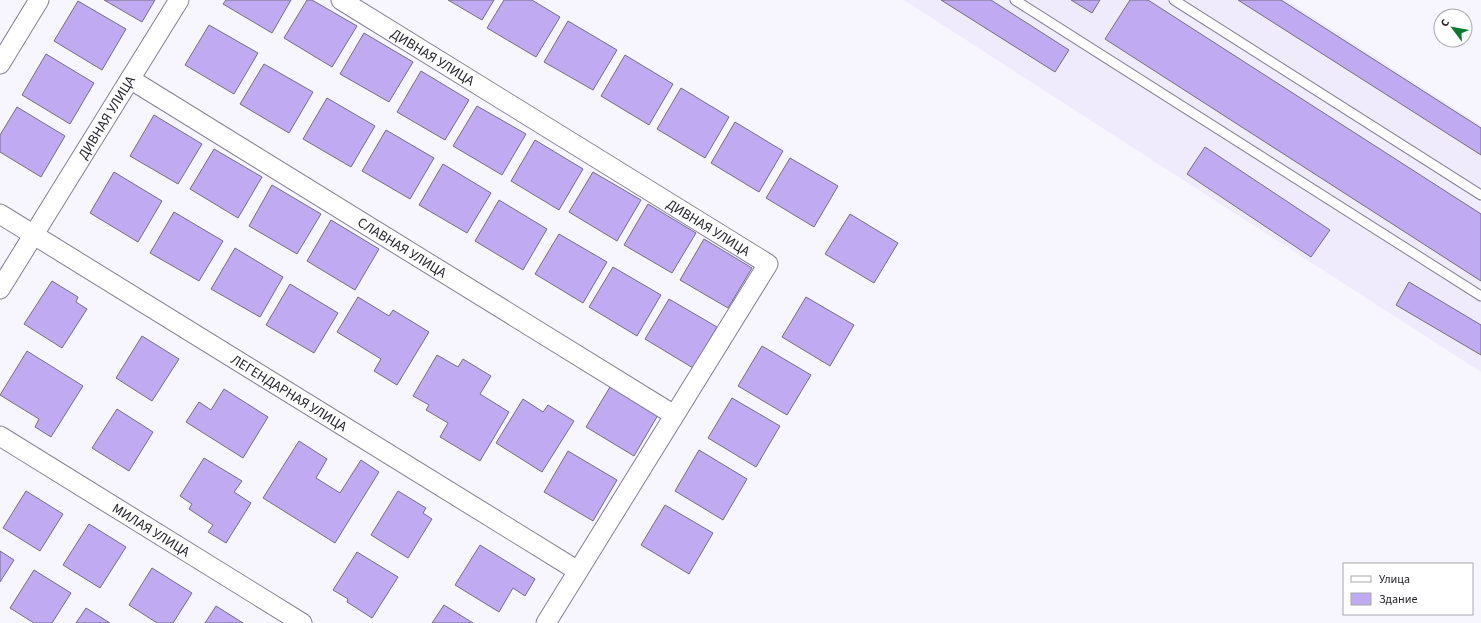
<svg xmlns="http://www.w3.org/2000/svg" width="1481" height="623" viewBox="0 0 1481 623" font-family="'Source Sans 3',sans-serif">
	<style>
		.built { fill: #efebfd }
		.building { fill: #c0abf3; stroke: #746f82 }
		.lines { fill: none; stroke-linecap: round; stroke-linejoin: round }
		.lane-casing { stroke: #868094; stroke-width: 11 }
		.street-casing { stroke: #868094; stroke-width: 21 }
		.lane { stroke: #fff; stroke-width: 9 }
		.street { stroke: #fff; stroke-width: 19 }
		.labels { text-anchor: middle; stroke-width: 3; stroke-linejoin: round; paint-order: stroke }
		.street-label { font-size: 14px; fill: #26242c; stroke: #fff }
	</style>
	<rect width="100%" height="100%" fill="#f7f5fe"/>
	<polygon class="built" points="904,0 1287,0 1481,125 1481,372"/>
	<g class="building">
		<polygon points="104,0 155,0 142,22"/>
		<polygon points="226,0 291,0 272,33 223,4"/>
		<polygon points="307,0 312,0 357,26 332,67 284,38"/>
		<polygon points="448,0 494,0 482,20"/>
		<polygon points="504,0 532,0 560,17 536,57 487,28"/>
		<polygon points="941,0 991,0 1069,50 1055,72"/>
		<polygon points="1071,0 1100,0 1092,13"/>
		<polygon points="1130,0 1148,0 1481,214 1481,281 1105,39"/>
		<polygon points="1238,0 1281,0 1481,128 1481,155"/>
		<polygon points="78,1 126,29 102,70 54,41"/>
		<polygon points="568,21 617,50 593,90 544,62"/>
		<polygon points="209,25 258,53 234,94 185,65"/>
		<polygon points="364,33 413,62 389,102 340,74"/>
		<polygon points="46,54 94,83 70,124 22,95"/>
		<polygon points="625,55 673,84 649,125 601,96"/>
		<polygon points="264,64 313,92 289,133 240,104"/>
		<polygon points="421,71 469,100 445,140 397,112"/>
		<polygon points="681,88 729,117 705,158 657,129"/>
		<polygon points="327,98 375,126 351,167 303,139"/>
		<polygon points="477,106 526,134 502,175 453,146"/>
		<polygon points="17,107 65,136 41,177 0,152 0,135"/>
		<polygon points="154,115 202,144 178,184 130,156"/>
		<polygon points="735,122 783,151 759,192 711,163"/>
		<polygon points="386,130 434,158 410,199 362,171"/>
		<polygon points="535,140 583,169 559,210 511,181"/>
		<polygon points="1205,147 1330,230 1311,257 1187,174"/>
		<polygon points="214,149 262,177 238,218 190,189"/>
		<polygon points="790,158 838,186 814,227 766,198"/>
		<polygon points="443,164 491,193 467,233 419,205"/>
		<polygon points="114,172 162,201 138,242 90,213"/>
		<polygon points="593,172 641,200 617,241 569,212"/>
		<polygon points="272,185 321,214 297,254 249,226"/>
		<polygon points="499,200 547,229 523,270 475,241"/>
		<polygon points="648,204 696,233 672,273 624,245"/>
		<polygon points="174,212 223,241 199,281 150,253"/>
		<polygon points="850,214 898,243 874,283 825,254"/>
		<polygon points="331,220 379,249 355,290 307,261"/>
		<polygon points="559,234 607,262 583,303 535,274"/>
		<polygon points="704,239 752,268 728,308 680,280"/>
		<polygon points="235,248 283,277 260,317 211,289"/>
		<polygon points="613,267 661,295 637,336 589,307"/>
		<polygon points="52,281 78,297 76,302 87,309 62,348 24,324"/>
		<polygon points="1409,282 1481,325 1481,355 1396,305"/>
		<polygon points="290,284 338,313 314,353 266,325"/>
		<polygon points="358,297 389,316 393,310 429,332 397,385 374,371 381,359 337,332"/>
		<polygon points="806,297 854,325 830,366 782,337"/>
		<polygon points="669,299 717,327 693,368 645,339"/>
		<polygon points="142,336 179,359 152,401 116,378"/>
		<polygon points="762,346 811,375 787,415 738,386"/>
		<polygon points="27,351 83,386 51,437 35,427 39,419 0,395"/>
		<polygon points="437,355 458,367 463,359 491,376 480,394 509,412 480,461 440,437 448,423 426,410 429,405 413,396"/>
		<polygon points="610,387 658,415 634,456 586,427"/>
		<polygon points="224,389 268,417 243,458 186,422 199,402 211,410"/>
		<polygon points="732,398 780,426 756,467 708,438"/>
		<polygon points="523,399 543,412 548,405 574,421 542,472 496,443"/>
		<polygon points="117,409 153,432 129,471 92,448"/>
		<polygon points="299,441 327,459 316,478 340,493 361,460 379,472 335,543 263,498"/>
		<polygon points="699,450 747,479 723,520 675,491"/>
		<polygon points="568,451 617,480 593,521 544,492"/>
		<polygon points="204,458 242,481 234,492 251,503 226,543 208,532 213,525 189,509 192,504 180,496"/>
		<polygon points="26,491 63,514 40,551 3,528"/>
		<polygon points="398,491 426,508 423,513 432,519 408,558 371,535"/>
		<polygon points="665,505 713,533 689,574 641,545"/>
		<polygon points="89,524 126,547 100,588 63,565"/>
		<polygon points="480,545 535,579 525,596 513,588 499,612 455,585"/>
		<polygon points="0,551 14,560 0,582"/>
		<polygon points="357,552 398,577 372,618 347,602 348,599 333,590"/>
		<polygon points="152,568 192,593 173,623 157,623 129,605"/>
		<polygon points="34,570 71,593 52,623 34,623 10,608"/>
		<polygon points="444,605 473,623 432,623"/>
		<polygon points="216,606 243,623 205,623"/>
		<polygon points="86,608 110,623 76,623"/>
	</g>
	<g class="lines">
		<g class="lane-casing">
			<g id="lane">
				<polyline points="1015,0 1481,296"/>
				<polyline points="1174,0 1481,195"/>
			</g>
		</g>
		<g class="street-casing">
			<g id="street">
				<path id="s1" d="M341,0L768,264L546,623"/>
				<polyline points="0,64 39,0"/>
				<path id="s2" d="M130,79L674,415"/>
				<path id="s3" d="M0,214L578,571"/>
				<path id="s4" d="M0,289L179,0"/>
				<path id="s5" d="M0,436L302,623"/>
			</g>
		</g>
		<use href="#lane" class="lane"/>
		<use href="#street" class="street"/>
	</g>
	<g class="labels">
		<g class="street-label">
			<text dy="5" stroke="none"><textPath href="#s1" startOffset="108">ДИВНАЯ УЛИЦА</textPath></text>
			<text dy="5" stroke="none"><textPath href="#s4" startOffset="202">ДИВНАЯ УЛИЦА</textPath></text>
			<text dy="5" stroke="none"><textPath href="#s1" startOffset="432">ДИВНАЯ УЛИЦА</textPath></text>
			<text dy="5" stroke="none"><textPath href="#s2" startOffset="320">СЛАВНАЯ УЛИЦА</textPath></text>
			<text dy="5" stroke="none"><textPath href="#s3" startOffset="340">ЛЕГЕНДАРНАЯ УЛИЦА</textPath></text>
			<text dy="5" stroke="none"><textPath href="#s5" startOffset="178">МИЛАЯ УЛИЦА</textPath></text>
		</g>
	</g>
	<rect x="1343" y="563" width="130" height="52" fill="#ffffff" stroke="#a8a7ab"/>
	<rect x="1351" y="576" width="20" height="6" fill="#ffffff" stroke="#a8a7ab"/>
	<text x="1379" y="583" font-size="12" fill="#26242c">Улица</text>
	<rect x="1351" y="593" width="20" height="12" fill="#c0abf3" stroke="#a8a7ab"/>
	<text x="1379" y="603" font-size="12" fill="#26242c">Здание</text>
	<g transform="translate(1453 28) rotate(302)"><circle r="19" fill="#ffffff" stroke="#a8a7ab"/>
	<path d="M0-3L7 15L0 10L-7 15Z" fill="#0b792e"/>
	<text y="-6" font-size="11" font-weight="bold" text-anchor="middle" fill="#26242c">С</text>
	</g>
</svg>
